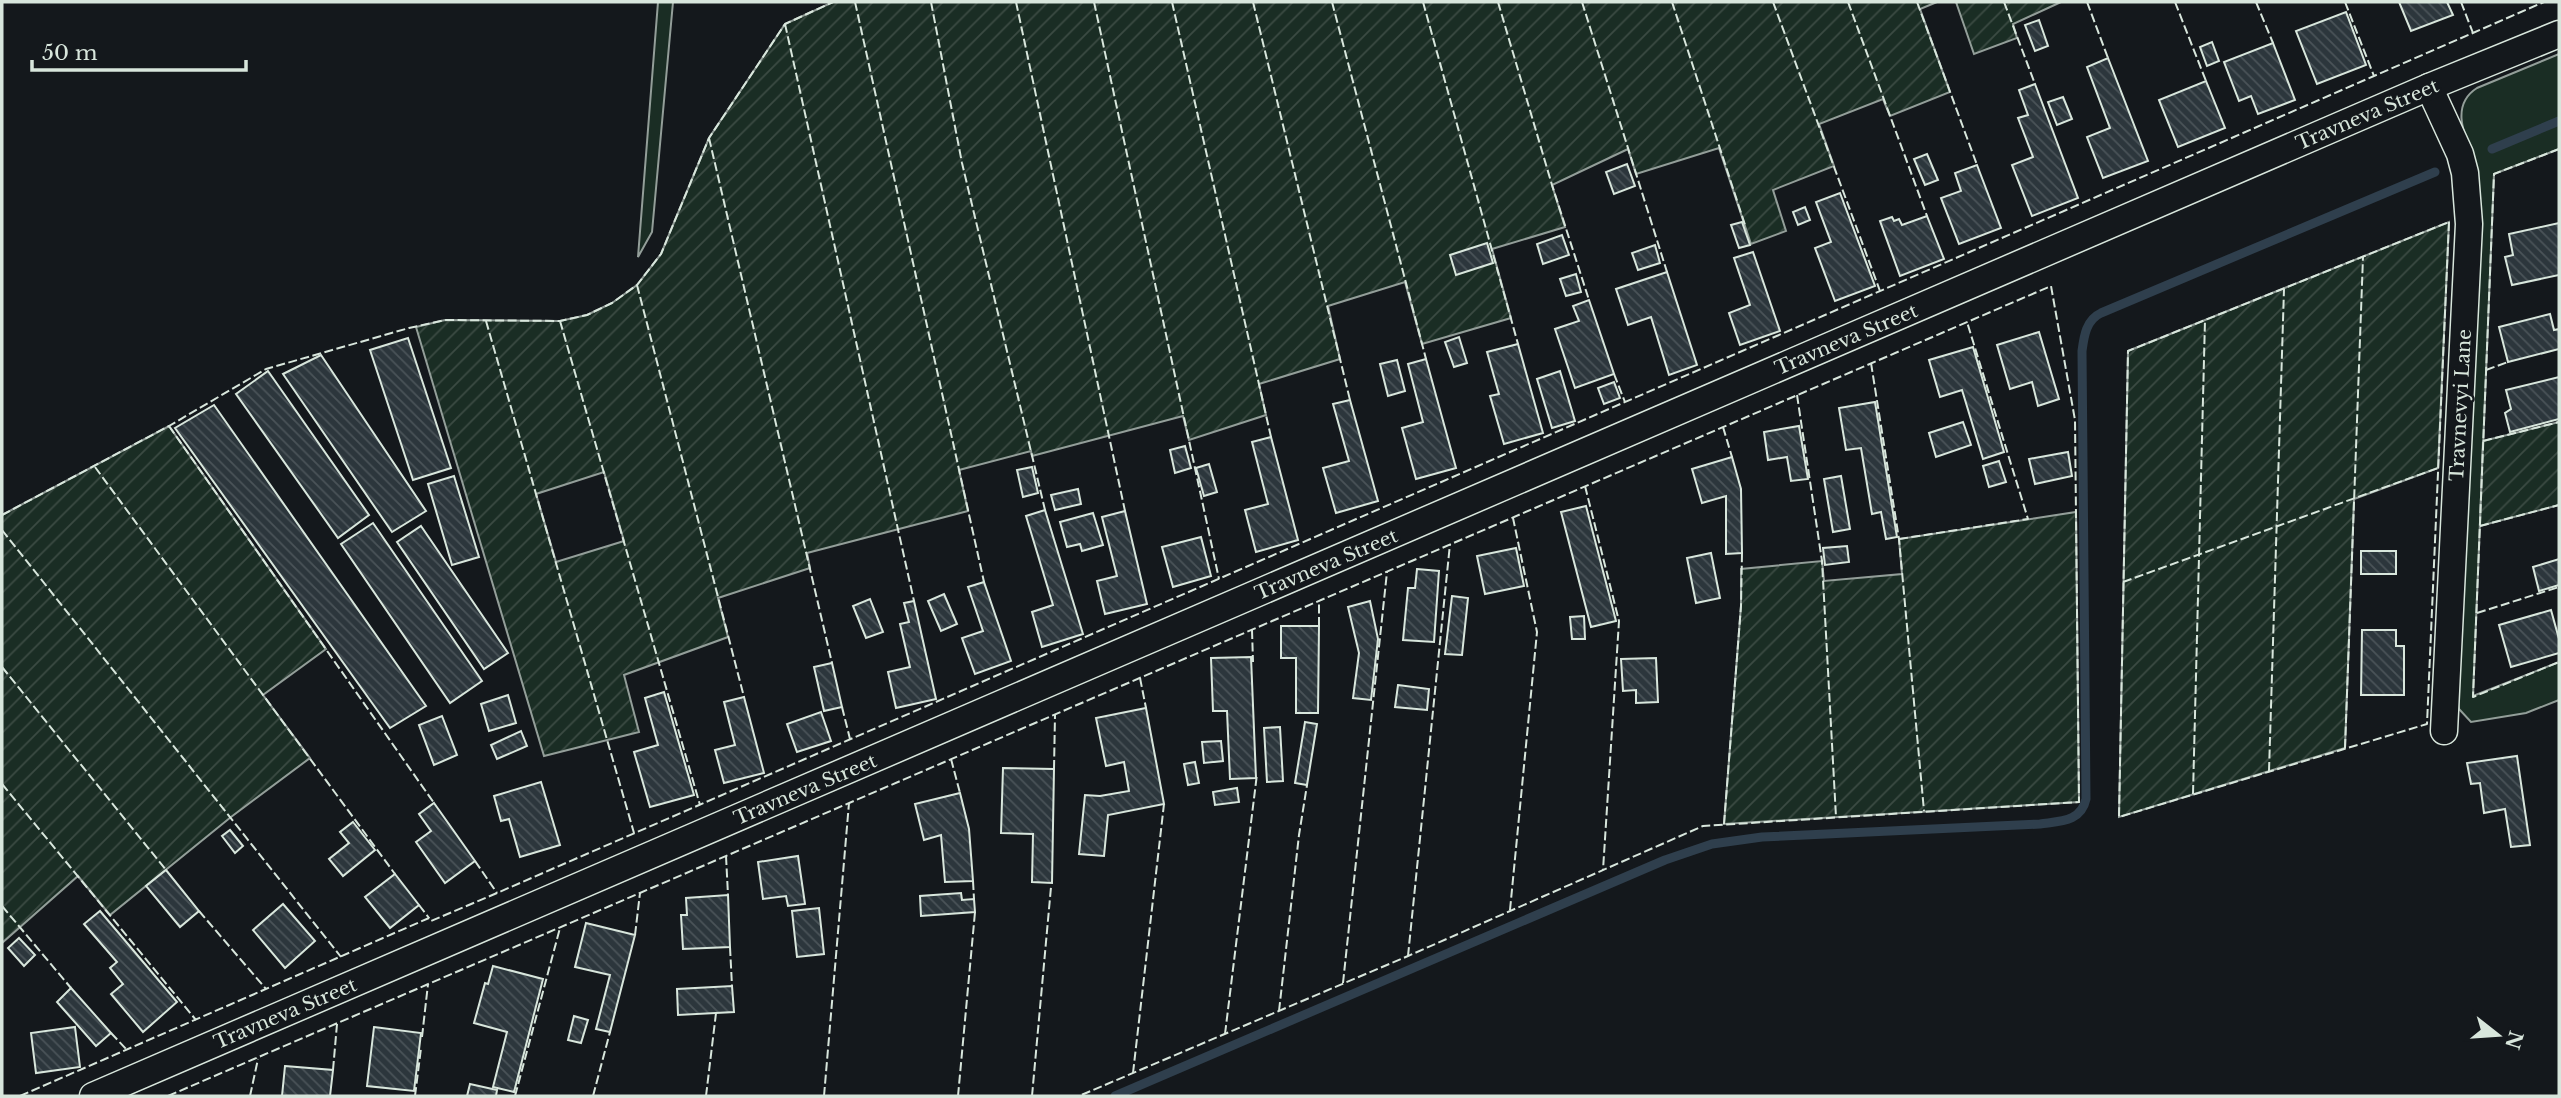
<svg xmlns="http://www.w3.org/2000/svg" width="2561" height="1098" viewBox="0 0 2561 1098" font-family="'Libre Baskerville',serif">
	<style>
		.green { fill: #1a2d24; stroke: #939e99; stroke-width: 2 }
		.garden { fill: url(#garden-furrows); stroke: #939e99; stroke-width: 2; fill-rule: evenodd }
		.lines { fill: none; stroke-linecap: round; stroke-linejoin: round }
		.stream { stroke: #2f3f4d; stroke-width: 9 }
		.building { fill: url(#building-back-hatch); stroke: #d8e6dc; stroke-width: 2 }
		.minor-casing { stroke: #d8e6dc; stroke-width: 29 }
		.minor { stroke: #14181c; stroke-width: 26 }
		.fence { stroke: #d8e6dc; stroke-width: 2; stroke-dasharray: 9 3.5; stroke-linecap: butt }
		.labels { text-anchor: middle; stroke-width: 5; stroke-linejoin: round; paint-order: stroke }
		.street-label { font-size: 19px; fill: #d8e6dc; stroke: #14181c }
	</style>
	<defs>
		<pattern id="garden-furrows" width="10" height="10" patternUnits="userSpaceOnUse" patternTransform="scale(1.75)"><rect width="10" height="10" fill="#1a2d24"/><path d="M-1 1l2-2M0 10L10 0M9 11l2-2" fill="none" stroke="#3b4b43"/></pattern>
		<pattern id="building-back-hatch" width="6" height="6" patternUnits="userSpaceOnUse" patternTransform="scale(1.75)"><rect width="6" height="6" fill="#2c363c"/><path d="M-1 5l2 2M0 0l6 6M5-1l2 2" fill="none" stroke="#4a5358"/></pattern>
	</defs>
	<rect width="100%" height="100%" fill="#14181c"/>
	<g class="green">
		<polygon points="658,2 673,2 652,232 638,257"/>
		<path d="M2559,54V149L2494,174L2473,696L2559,662V700L2526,713L2471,722L2459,709L2457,699L2477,168C2468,142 2447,107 2477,88Z"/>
	</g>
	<g class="garden">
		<path d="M833,2H1937L1920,9L1950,92L1890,116L1883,99L1819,124L1834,166L1773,190L1786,231L1751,244L1719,148L1636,174L1628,149L1552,185L1565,227L1492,249L1511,318L1422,344L1405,282L1328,306L1340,359L1259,384L1266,415L1189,440L1183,416L1032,456L1031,451L959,470L968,511L807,553L810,568L718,598L728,637L624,675L639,732L544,756L416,327L445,320L560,321L587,315L612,303L637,285L661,254L709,138L785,24ZM604,472L624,541L556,562L536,494Z"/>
		<polygon points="1956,2 2061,2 2013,24 2017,38 1974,54"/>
		<polygon points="2449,222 2438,468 2354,499 2345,748 2119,817 2128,351"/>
		<polygon points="2559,422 2559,505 2480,526 2483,441"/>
		<polygon points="169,426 326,649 263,695 310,758 231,817 110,915 78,876 2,943 2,515"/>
		<polygon points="2076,512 2079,802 1724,824 1741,606 1741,569 1822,561 1824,581 1902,574 1899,539"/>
	</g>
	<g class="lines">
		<g class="stream">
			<polyline points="2492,149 2559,121"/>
			<path d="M1115,1096L1665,860L1712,844L1762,837L2040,824C2060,821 2081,822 2086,799L2082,351C2084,336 2086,320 2101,313L2435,172"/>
		</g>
	</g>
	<g class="building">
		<polygon points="2399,2 2447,2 2453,15 2411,31"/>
		<polygon points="2346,12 2366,65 2317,84 2296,31"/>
		<polygon points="2039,20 2048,46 2035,51 2025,25"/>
		<polygon points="2212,42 2219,61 2207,66 2200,47"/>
		<polygon points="2273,43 2295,100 2258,114 2251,96 2239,101 2224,62"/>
		<polygon points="2108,58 2148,161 2103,178 2087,137 2110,128 2087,67"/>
		<polygon points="2206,81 2225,128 2178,147 2159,100"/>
		<polygon points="2035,84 2078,198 2032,216 2012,165 2033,157 2018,118 2028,115 2019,90"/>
		<polygon points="2063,97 2072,119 2057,125 2048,102"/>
		<polygon points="1927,154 1938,180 1925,185 1914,159"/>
		<polygon points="1627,164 1635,186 1614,194 1606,172"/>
		<polygon points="1977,165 2001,228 1959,244 1941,198 1961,191 1955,173"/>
		<polygon points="1840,193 1875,286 1835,301 1815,248 1831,242 1816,202"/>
		<polygon points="1805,207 1810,220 1798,225 1793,212"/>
		<polygon points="1927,216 1944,259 1900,276 1880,221 1892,217 1894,221 1899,219 1902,225"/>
		<polygon points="1742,222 1750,245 1739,248 1731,225"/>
		<polygon points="2559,223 2559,275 2512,285 2505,257 2513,255 2509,234"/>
		<polygon points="1562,235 1569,255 1543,264 1537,244"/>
		<polygon points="1487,243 1493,263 1456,275 1450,255"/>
		<polygon points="1655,245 1660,263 1638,270 1632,253"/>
		<polygon points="1753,252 1780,331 1740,345 1729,313 1750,305 1734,258"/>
		<polygon points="1667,272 1697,365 1669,375 1651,317 1628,325 1616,289"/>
		<polygon points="1576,274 1581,292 1566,296 1560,279"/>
		<polygon points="1589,300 1614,374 1575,388 1555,329 1579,321 1573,306"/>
		<polygon points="2550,314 2554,330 2559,329 2559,349 2508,362 2499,327"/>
		<polygon points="2039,332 2059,399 2038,406 2032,382 2010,389 1997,345"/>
		<polygon points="1459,337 1467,363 1454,367 1445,342"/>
		<polygon points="408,338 451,468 413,480 370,350"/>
		<polygon points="1518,344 1543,433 1504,444 1490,396 1499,394 1487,352"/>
		<polygon points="1973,347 2004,452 1983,459 1962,390 1940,397 1929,360"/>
		<polygon points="321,355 426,511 392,532 283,374"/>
		<polygon points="1426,359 1456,468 1416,479 1402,428 1423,422 1408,364"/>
		<polygon points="1397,360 1405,391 1388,396 1380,364"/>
		<polygon points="268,371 369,515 338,538 236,394"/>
		<polygon points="1560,371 1575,421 1552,428 1537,379"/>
		<polygon points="2559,377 2559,419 2510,432 2505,413 2511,409 2506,390"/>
		<polygon points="1614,382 1620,398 1604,404 1598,388"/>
		<polygon points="1350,400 1378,501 1336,513 1323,468 1349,461 1333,404"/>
		<polygon points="1875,402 1897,537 1886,539 1881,512 1872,514 1861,448 1846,450 1839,408"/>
		<polygon points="214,405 426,706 390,728 175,428"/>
		<polygon points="1963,422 1971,445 1936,457 1929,433"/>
		<polygon points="1799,426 1808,479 1791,481 1787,457 1768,460 1764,432"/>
		<polygon points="1271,437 1298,540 1256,552 1245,510 1268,504 1252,442"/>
		<polygon points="1185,446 1191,468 1175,473 1170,450"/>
		<polygon points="2068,452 2072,476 2035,484 2029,459"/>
		<polygon points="1732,457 1741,489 1742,553 1726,554 1726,496 1702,503 1692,469"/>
		<polygon points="1999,461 2006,482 1989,487 1983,466"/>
		<polygon points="1209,464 1217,492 1204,496 1196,468"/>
		<polygon points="1032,467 1038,493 1023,497 1017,470"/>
		<polygon points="454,476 479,557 452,565 428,484"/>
		<polygon points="1841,476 1850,529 1833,532 1824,479"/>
		<polygon points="1078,489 1081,504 1055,510 1051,495"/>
		<polygon points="1586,506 1616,621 1591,627 1561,512"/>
		<polygon points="1045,510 1083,634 1042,647 1032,612 1053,605 1026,516"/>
		<polygon points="1125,511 1147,604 1105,614 1097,581 1117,576 1102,517"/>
		<polygon points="1093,513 1103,545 1082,551 1080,544 1067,547 1060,522"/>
		<polygon points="373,523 482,681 450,703 341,544"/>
		<polygon points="421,526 508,653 484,669 397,542"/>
		<polygon points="1201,537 1211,576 1173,587 1162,547"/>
		<polygon points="1847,546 1849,562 1825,565 1823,548"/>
		<polygon points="1516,548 1524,586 1485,594 1477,556"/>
		<rect x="2361" y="551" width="35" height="23"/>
		<polygon points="1711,553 1720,598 1696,603 1687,558"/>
		<polygon points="2559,559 2559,585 2539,591 2533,567"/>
		<polygon points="1417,569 1439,571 1434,642 1403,640 1408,588 1415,588"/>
		<polygon points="984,582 1011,661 975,674 962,638 983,631 968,587"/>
		<polygon points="944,594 957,624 941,631 928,601"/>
		<polygon points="1452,596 1468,598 1462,655 1445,654"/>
		<polygon points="870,599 883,632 866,638 853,606"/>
		<polygon points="914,601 936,699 896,708 888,672 910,667 900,624 909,622 904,603"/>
		<polygon points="1370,601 1378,639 1371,700 1353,698 1359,653 1348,607"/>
		<polygon points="2551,610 2559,639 2559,653 2511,667 2499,625"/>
		<polygon points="1584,616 1585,639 1572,639 1570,617"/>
		<polygon points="1281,626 1319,626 1318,713 1296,713 1296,658 1281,658"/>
		<polygon points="2362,630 2396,630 2396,646 2404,646 2404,695 2361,695"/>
		<polygon points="1251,657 1256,778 1230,779 1227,711 1213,711 1211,658"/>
		<polygon points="1656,658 1658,702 1636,703 1636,690 1623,691 1621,659"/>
		<polygon points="832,663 842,707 824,711 814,667"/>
		<polygon points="1398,685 1429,689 1427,710 1395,707"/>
		<polygon points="664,692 694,795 650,807 634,752 658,745 645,698"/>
		<polygon points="508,695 516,723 489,731 481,704"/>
		<polygon points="744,697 764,773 724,783 715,750 735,745 724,702"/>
		<polygon points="1146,708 1164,804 1108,815 1104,856 1079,854 1085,795 1100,796 1129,791 1124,762 1106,766 1096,718"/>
		<polygon points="821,712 831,741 797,752 787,724"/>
		<polygon points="442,716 457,755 434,765 419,725"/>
		<polygon points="1305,722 1317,724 1307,785 1295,783"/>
		<polygon points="1280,727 1283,781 1267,782 1264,728"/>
		<polygon points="521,731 527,746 497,759 491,745"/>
		<polygon points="1221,741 1223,761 1204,763 1202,742"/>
		<polygon points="2517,756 2530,845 2511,847 2505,809 2484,813 2480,783 2471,784 2467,763"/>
		<polygon points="1195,762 1199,783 1188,785 1184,764"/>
		<polygon points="1003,768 1054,769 1052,883 1032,882 1033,834 1001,833"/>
		<polygon points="541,782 560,845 520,857 509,819 501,821 494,796"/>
		<polygon points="1237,788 1239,802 1215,805 1213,792"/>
		<polygon points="960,793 969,829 973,881 945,882 941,835 924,840 915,804"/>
		<polygon points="434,803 475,861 445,883 416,842 431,831 419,814"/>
		<polygon points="353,822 375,850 343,876 329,859 349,843 340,832"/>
		<polygon points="230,830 243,846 235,853 222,836"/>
		<polygon points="798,856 805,904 788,906 786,896 763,899 758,862"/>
		<polygon points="166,870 199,911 180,927 146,886"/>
		<polygon points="395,874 419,905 390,928 365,897"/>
		<polygon points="961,893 962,900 974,899 975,912 921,916 920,896"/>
		<polygon points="728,895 730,947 683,949 681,915 687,915 686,898"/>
		<polygon points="283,904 315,941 285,968 253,930"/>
		<polygon points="819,908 824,954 797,957 792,911"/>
		<polygon points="100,911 177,1002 143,1032 111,994 123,984 110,968 117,962 84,924"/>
		<polygon points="586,923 635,935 610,1032 596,1029 610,975 575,967"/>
		<polygon points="19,938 35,955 24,966 8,948"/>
		<polygon points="493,966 543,979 514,1092 493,1087 507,1032 474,1023 485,983 488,984"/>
		<polygon points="732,986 734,1012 678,1015 677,989"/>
		<polygon points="71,988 111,1033 96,1046 57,1002"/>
		<polygon points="574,1016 588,1020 581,1043 568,1040"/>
		<polygon points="75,1027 80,1067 36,1073 31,1033"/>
		<polygon points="374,1027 421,1033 414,1091 367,1086"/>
		<polygon points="285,1066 333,1070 330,1096 282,1096"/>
		<polygon points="470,1084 497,1090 496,1096 467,1096"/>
	</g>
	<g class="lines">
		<g class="minor-casing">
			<g id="minor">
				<polyline points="2429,87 2460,154 2465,173 2469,224 2444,731"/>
				<polyline points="93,1096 2429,87 2559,34"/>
			</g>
		</g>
		<use href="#minor" class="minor"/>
		<g class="fence">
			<polyline points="855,2 984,582"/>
			<polyline points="931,2 962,163 1045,510"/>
			<polyline points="1016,2 1125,511"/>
			<polyline points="1094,2 1219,579"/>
			<polyline points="1172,2 1271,437"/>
			<polyline points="1253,2 1350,400"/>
			<polyline points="1332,2 1426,359"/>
			<polyline points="1423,2 1518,344"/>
			<polyline points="1498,2 1552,185 1589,300"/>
			<polyline points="1582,2 1667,272"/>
			<polyline points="1672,2 1745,225"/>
			<polyline points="1773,2 1880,291"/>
			<polyline points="1848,2 1927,216"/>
			<polyline points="1917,2 1977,165"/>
			<polyline points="2004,2 2035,84"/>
			<polyline points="2087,2 2108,58"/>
			<polyline points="2175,2 2206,81"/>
			<polyline points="2256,2 2273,43"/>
			<polyline points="2345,2 2374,76"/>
			<polyline points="2461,2 2473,33"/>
			<polyline points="785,24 914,601"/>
			<polyline points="709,138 832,663"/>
			<polyline points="2559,149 2494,174 2473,697 2559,662"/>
			<polygon points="2449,222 2427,724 2119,817 2128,351"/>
			<polyline points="637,285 744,697"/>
			<polyline points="486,321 634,833"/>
			<polyline points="560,321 700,805"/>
			<polyline points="1871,363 1899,539 1924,811"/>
			<polyline points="2486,370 2508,362"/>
			<polyline points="1614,374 1625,402"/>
			<polyline points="1797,395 1822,561 1836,817"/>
			<polyline points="169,426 434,803"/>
			<polyline points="1723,427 1732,457"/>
			<polyline points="2483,441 2559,422"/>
			<polyline points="95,467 395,874"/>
			<polyline points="1585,486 1619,621 1603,870"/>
			<polyline points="2,515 169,426 266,369 409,328 445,320 560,321 587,315 612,303 637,285 661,254 709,138 785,24 833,2"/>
			<polyline points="2480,526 2559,505"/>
			<polyline points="2,530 341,957"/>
			<polyline points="1899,539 2028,519 1967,322"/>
			<polyline points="2123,582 2438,468"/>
			<polyline points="2477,613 2559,587"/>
			<polyline points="1319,626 1319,601"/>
			<polyline points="1252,630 1253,662"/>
			<polyline points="2,667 166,870"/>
			<polyline points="1140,678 1146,708"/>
			<polyline points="842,707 850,739"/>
			<polyline points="2345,748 2363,257"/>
			<polyline points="951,759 960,793"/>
			<polyline points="1054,769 1055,715"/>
			<polyline points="2269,771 2284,289"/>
			<polyline points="2,784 196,1020"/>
			<polyline points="2193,794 2205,320"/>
			<polyline points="1724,824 1741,606 1742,553"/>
			<polyline points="726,856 728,895"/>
			<polyline points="475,861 497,893"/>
			<polyline points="973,881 974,899"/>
			<polyline points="419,905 429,918"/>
			<polyline points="2,906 71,988"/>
			<polyline points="1510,910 1537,632 1513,518"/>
			<polyline points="199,911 266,989"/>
			<polyline points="635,935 640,893"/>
			<polyline points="730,947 732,986"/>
			<polyline points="1408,956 1450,544"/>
			<polyline points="1343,983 1387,572"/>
			<polyline points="1279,1011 1299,835 1307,785"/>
			<polyline points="111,1033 127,1050"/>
			<polyline points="1225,1034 1257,774"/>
			<polyline points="422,1037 428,984"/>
			<polyline points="333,1070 337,1024"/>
			<polyline points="1133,1073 1164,804"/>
			<polyline points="20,1096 429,918 431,921 497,893 2544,2"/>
			<polyline points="168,1096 2051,286 2075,420 2079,802 1703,826 1408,956 1079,1096"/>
			<polyline points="250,1096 258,1059"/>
			<polyline points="415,1096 421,1048"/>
			<polyline points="515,1096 560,928"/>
			<polyline points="593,1096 610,1032"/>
			<polyline points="706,1096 716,1013"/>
			<polyline points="824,1096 849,803"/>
			<polyline points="958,1096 975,912"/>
			<polyline points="1032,1096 1051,887"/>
		</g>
	</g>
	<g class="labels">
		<g class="street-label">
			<text transform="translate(2367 114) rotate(-23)" y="7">Travneva Street</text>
			<text transform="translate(1846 339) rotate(-23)" y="7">Travneva Street</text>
			<text transform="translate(2460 405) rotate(-87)" y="7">Travnevyi Lane</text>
			<text transform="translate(1326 564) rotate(-23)" y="7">Travneva Street</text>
			<text transform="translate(805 789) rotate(-23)" y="7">Travneva Street</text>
			<text transform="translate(285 1013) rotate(-23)" y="7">Travneva Street</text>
		</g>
	</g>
	<rect width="2561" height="1098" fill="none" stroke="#d8e6dc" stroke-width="7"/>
	<g transform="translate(2498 1035) rotate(107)" stroke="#14181c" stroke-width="5" paint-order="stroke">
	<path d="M0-5L12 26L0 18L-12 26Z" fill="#d8e6dc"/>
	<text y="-10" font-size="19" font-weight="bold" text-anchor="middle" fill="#d8e6dc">N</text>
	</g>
	<path d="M32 60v10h214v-10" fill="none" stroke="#d8e6dc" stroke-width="3.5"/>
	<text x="42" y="60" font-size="21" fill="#d8e6dc" stroke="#14181c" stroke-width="5" paint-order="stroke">50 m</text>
</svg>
